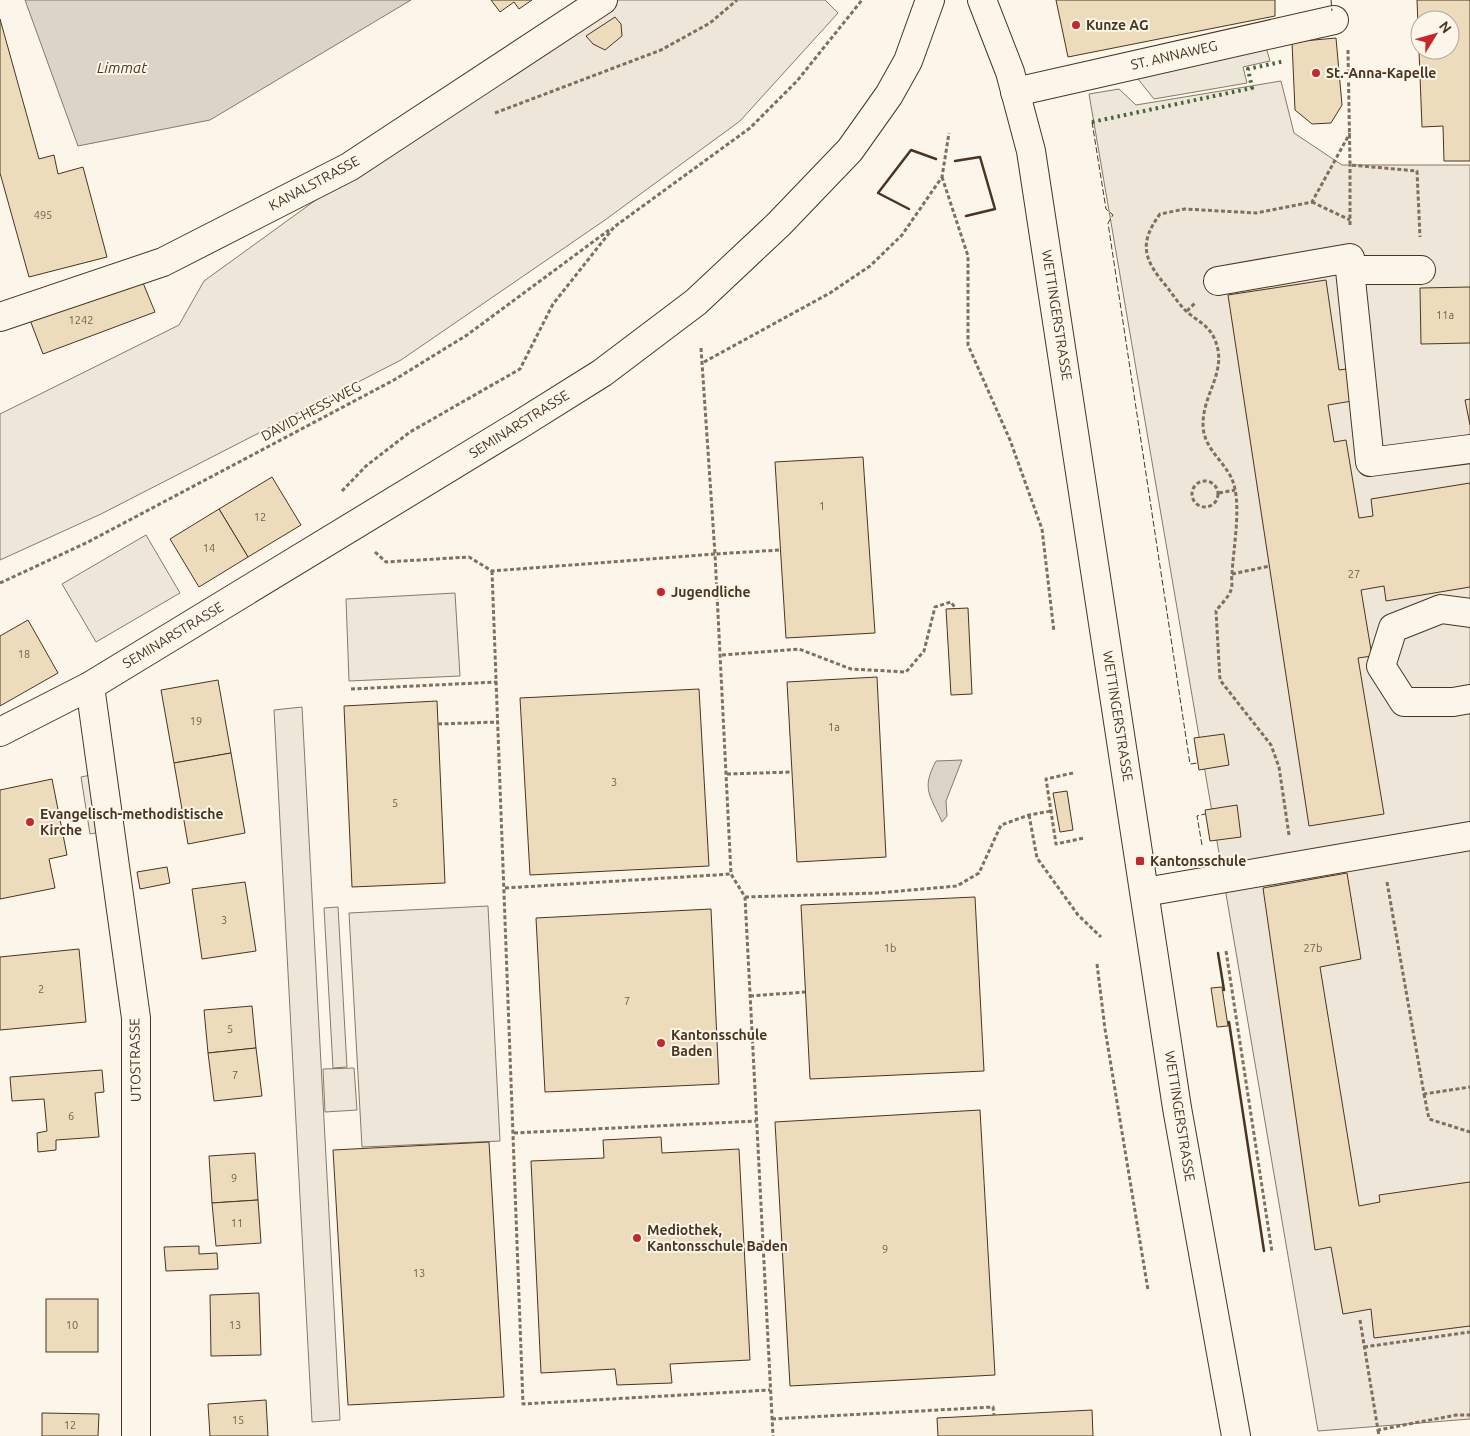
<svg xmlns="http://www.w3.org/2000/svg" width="1470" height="1436" viewBox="0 0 1470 1436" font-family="Ubuntu,sans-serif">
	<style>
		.green { fill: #ede6d9; stroke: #887966 }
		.parking { fill: #ede7d9; stroke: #887966 }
		.water { fill: #dcd4c6; stroke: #887966 }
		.building { fill: #ecdcbc; stroke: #4a3520; fill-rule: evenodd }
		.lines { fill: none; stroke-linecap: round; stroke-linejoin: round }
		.minor-casing { stroke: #4a3520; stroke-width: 30 }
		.major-casing { stroke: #4a3520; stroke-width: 30 }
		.path { stroke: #7f6f5c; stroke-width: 3; stroke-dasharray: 4 2.5; stroke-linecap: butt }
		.minor { stroke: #fbf6e9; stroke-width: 28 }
		.major { stroke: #fbf6e9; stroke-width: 28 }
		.hedge { stroke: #436837; stroke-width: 4; stroke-dasharray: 2.5 4; stroke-linecap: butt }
		.fence { stroke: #4a3520; stroke-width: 1; stroke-dasharray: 6 2.5; stroke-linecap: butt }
		.wall { stroke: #4a3520; stroke-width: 2.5 }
		.poi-dot { fill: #c62828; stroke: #fbf6e9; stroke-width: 2 }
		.labels { text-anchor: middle; stroke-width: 4; stroke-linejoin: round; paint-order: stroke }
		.number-label { font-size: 11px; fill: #725f47 }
		.poi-label { font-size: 14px; font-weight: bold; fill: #4a3520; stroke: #fbf6e9; text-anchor: start }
		.street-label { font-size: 14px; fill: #4a3520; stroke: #fbf6e9 }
		.water-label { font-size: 15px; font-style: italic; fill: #4a3520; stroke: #fbf6e9 }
	</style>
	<rect width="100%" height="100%" fill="#fbf6e9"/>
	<g class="green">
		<polygon points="577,0 825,0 838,13 740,121 605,220 401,360 101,514 0,560 0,414 179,325 204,281 407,134"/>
		<polygon points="1281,81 1294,133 1342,165 1470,165 1470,1419 1318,1431 1089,94 1119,89 1136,105"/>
		<polygon points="455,593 460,676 349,681 346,599"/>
		<polygon points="302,707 340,1420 312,1422 274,710"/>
		<polygon points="488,906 500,1141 362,1147 349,913"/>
		<polygon points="338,907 347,1067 333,1068 324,908"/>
		<polygon points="354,1068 357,1110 325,1112 323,1069"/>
	</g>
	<g class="parking">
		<polygon points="1266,47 1270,61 1243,67 1247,83 1154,99 1134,74"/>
		<polygon points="146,535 180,593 96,642 62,584"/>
		<polygon points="91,775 101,832 90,834 81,777"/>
	</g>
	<g class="water">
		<polygon points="25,0 411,0 210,120 78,146"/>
		<path d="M962,760L946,801L947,816L942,822C930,795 921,789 936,761Z"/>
	</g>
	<g class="building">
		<polygon points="491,0 532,0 519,9 514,2 500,12"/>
		<polygon points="1056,0 1275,0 1275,16 1068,57"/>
		<path d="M1417,0H1470V161H1444L1443,126L1422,127ZM1420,20H1450V50H1420Z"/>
		<polygon points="615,17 621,24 622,36 605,50 593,44 586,36"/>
		<polygon points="0,19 39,159 54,155 58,174 83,167 107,257 29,277 0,173"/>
		<polygon points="1336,38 1342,105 1331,123 1312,124 1295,110 1292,42"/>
		<polygon points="141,278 155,312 43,354 30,320"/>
		<polygon points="1326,280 1339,370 1346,369 1352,401 1328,405 1334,442 1346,440 1359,518 1373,516 1371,499 1470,483 1470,587 1386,601 1384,586 1361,590 1372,656 1358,658 1384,814 1309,826 1228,295"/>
		<polygon points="1470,287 1470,343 1421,344 1420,288"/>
		<polygon points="1470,399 1470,425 1465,400"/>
		<polygon points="863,457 875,633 786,638 775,462"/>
		<polygon points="272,477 301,525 248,557 219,509"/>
		<polygon points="219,509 248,557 199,587 170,539"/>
		<polygon points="968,608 972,694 951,695 946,609"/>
		<polygon points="28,620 58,673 0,706 0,636"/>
		<polygon points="877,677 886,857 797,862 787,682"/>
		<polygon points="218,680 231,753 174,763 161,690"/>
		<polygon points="699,689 709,866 530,875 520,698"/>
		<polygon points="437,701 445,883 352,887 344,706"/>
		<polygon points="1224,734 1229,765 1199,770 1194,738"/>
		<polygon points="231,753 245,833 188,844 174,763"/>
		<polygon points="52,779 67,855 49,859 55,888 0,899 0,790"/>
		<polygon points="1067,791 1073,830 1060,832 1053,793"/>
		<polygon points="1237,805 1241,837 1210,841 1205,810"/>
		<polygon points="167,867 170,883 140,889 137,872"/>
		<polygon points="1347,873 1361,959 1320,967 1359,1206 1380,1202 1379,1195 1470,1182 1470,1326 1374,1338 1371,1309 1343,1314 1331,1247 1315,1250 1263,888"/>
		<polygon points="245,882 256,951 202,959 192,889"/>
		<polygon points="975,897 984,1071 810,1079 801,905"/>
		<polygon points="711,909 719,1084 545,1092 536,918"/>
		<polygon points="79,949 86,1022 0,1030 0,957"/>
		<polygon points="1222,987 1228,1026 1217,1027 1211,988"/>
		<polygon points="252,1006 256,1048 208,1053 204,1010"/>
		<polygon points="256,1048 262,1096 214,1101 208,1053"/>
		<polygon points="102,1070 104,1092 95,1093 99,1137 56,1140 56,1150 38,1152 37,1133 47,1131 44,1099 12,1101 10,1077"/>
		<polygon points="980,1110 995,1375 790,1386 775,1122"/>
		<polygon points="661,1137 662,1153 739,1149 750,1360 670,1364 672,1383 617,1385 615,1369 541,1373 531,1161 604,1158 603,1140"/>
		<polygon points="489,1142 504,1397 348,1405 333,1150"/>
		<polygon points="255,1153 258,1200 212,1203 209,1156"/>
		<polygon points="258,1200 261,1243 216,1246 212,1203"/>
		<polygon points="199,1246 199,1254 217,1253 218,1269 166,1271 164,1247"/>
		<polygon points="259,1293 261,1355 211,1356 210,1295"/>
		<rect x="46" y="1299" width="52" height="53"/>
		<polygon points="266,1400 268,1436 210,1436 208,1404"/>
		<polygon points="1092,1410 1093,1436 938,1436 937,1418"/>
		<polygon points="42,1413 99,1414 98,1436 42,1436"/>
	</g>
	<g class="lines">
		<g class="minor-casing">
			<g id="minor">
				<polyline points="1015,92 1334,20"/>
				<polyline points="1421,270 1350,270 1370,462 1470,449"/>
				<polyline points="1218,281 1350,258 1350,270"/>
				<polyline points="0,317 163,262 349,167 603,0"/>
				<polyline points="1470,613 1441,609 1393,628 1381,666 1404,702 1453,702 1470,699"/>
				<polyline points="90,686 136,1018 136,1436"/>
				<polyline points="1145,892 1470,836"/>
			</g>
		</g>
		<g class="major-casing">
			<g id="major">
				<polyline points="982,0 1010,72 1031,151 1177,1108 1236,1436"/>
				<polyline points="0,732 90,686 519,425 602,373 696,302 779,224 850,150 889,95 908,61 930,0"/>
			</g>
		</g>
		<g class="path">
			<polyline points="1348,50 1350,165 1417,171 1420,237"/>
			<polyline points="495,113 661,50 710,23 737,0"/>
			<polyline points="942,177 968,256 968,345 1010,440 1042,529 1054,632"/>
			<polyline points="1312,202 1350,220"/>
			<polyline points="1350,225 1350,165"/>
			<polyline points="1187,311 1195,303"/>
			<polyline points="701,348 715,554 780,550"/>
			<polyline points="704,362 830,293 870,266 902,235 942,177 949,133"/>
			<circle cx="1205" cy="494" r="13"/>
			<polyline points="342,491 366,466 410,432 520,369 553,304 614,227 750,128 797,81 862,0"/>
			<polyline points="1219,493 1235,490"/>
			<polyline points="375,552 386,562 469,557 492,571 715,554 731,874 745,897 773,1436"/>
			<polyline points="492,571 523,1404 770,1390"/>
			<polyline points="1232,574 1270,566"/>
			<polyline points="0,583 88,542 394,380 467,335 609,230"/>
			<polyline points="722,655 799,649 851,669 906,672 924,651 935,607 951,602 956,609"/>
			<polyline points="351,689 497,682"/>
			<polyline points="438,724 498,722"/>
			<polyline points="1073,773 1046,779 1056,844 1084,838"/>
			<polyline points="727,774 792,772"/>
			<polyline points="1029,815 1037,858 1078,915 1101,937"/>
			<path d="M1289,835L1279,767L1271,745L1220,680L1216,611C1220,605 1229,597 1231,590C1233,586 1231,579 1232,575C1233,548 1243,501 1231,477C1221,458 1203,447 1203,424C1203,393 1228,371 1215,340C1209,325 1197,321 1186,311C1179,304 1173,295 1167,287C1144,260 1138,244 1160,214L1185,209L1256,213L1312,202L1350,133"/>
			<polyline points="1387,882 1424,1094 1470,1087"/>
			<polyline points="505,888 731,874"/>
			<polyline points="745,897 877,893 957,886 979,873 1001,825 1029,815 1051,811"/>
			<polyline points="1226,951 1272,1252"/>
			<polyline points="1097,964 1105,1029 1148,1290"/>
			<polyline points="750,996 805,992"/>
			<polyline points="1424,1094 1429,1119 1470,1132"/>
			<polyline points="514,1133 756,1121"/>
			<polyline points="1360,1320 1378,1430 1456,1415 1470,1415"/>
			<polyline points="1364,1347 1470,1332"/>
			<polyline points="772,1419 993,1407 994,1415"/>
			<polyline points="1378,1430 1379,1436"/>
		</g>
		<use href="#minor" class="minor"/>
		<use href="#major" class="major"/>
		<polyline class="hedge" points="1092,122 1252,88 1248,69 1285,61"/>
		<g class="fence">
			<polyline points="1331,0 1332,11"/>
			<polyline points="1092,122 1106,209 1113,215 1108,223 1190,764 1198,763"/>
			<polyline points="1202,845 1197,816 1205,814"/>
		</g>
		<g class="wall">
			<polyline points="955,161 980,157 995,209 966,216"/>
			<polyline points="909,209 878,193 911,150 936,159"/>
			<polyline points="1218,953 1224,990"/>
			<polyline points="1229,1022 1264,1251"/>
		</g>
	</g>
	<g class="poi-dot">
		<circle cx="1076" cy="25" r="5"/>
		<circle cx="1316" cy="73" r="5"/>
		<circle cx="661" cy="592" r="5"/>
		<circle cx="30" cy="822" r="5"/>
		<rect x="1135" y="856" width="10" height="10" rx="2.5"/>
		<circle cx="661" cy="1043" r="5"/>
		<circle cx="637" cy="1238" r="5"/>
	</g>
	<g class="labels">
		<g class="number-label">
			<text x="43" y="219">495</text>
			<text x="1445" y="319">11a</text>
			<text x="81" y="324">1242</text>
			<text x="822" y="510">1</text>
			<text x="260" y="521">12</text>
			<text x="209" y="552">14</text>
			<text x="1354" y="578">27</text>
			<text x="24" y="658">18</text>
			<text x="196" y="725">19</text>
			<text x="834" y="731">1a</text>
			<text x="614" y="786">3</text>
			<text x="395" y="807">5</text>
			<text x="224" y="924">3</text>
			<text x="890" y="952">1b</text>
			<text x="1313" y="952">27b</text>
			<text x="41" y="993">2</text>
			<text x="627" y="1005">7</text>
			<text x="230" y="1033">5</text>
			<text x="235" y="1079">7</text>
			<text x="71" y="1120">6</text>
			<text x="234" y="1182">9</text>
			<text x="237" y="1227">11</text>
			<text x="885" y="1253">9</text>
			<text x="419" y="1277">13</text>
			<text x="72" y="1329">10</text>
			<text x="235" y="1329">13</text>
			<text x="238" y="1424">15</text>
			<text x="70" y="1429">12</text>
		</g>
		<g class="poi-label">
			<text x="1086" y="30">Kunze AG</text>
			<text x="1326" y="78">St.-Anna-Kapelle</text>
			<text x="671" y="597">Jugendliche</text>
			<text x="40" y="819">Evangelisch-methodistische<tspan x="40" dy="16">Kirche</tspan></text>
			<text x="1150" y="866">Kantonsschule</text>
			<text x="671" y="1040">Kantonsschule<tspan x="671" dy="16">Baden</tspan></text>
			<text x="647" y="1235">Mediothek,<tspan x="647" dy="16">Kantonsschule Baden</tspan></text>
		</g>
		<g class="street-label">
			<text transform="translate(1174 55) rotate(-13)" y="5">ST. ANNAWEG</text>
			<text transform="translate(314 183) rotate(-28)" y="5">KANALSTRASSE</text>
			<text transform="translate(1057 315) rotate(81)" y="5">WETTINGERSTRASSE</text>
			<text transform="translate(311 411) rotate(-28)" y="5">DAVID-HESS-WEG</text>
			<text transform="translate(519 424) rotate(-32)" y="5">SEMINARSTRASSE</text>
			<text transform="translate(173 635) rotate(-31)" y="5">SEMINARSTRASSE</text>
			<text transform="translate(1118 716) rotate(81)" y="5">WETTINGERSTRASSE</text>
			<text transform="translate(135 1060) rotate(-91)" y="5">UTOSTRASSE</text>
			<text transform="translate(1180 1116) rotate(81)" y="5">WETTINGERSTRASSE</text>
		</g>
		<g class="water-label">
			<text x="122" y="73">Limmat</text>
		</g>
	</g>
	<g transform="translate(1435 35) rotate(53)"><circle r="24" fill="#fbf6e9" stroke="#b4a999"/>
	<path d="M0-4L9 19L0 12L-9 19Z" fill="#c62828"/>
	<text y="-8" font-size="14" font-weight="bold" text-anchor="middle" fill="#4a3520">N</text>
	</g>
</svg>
